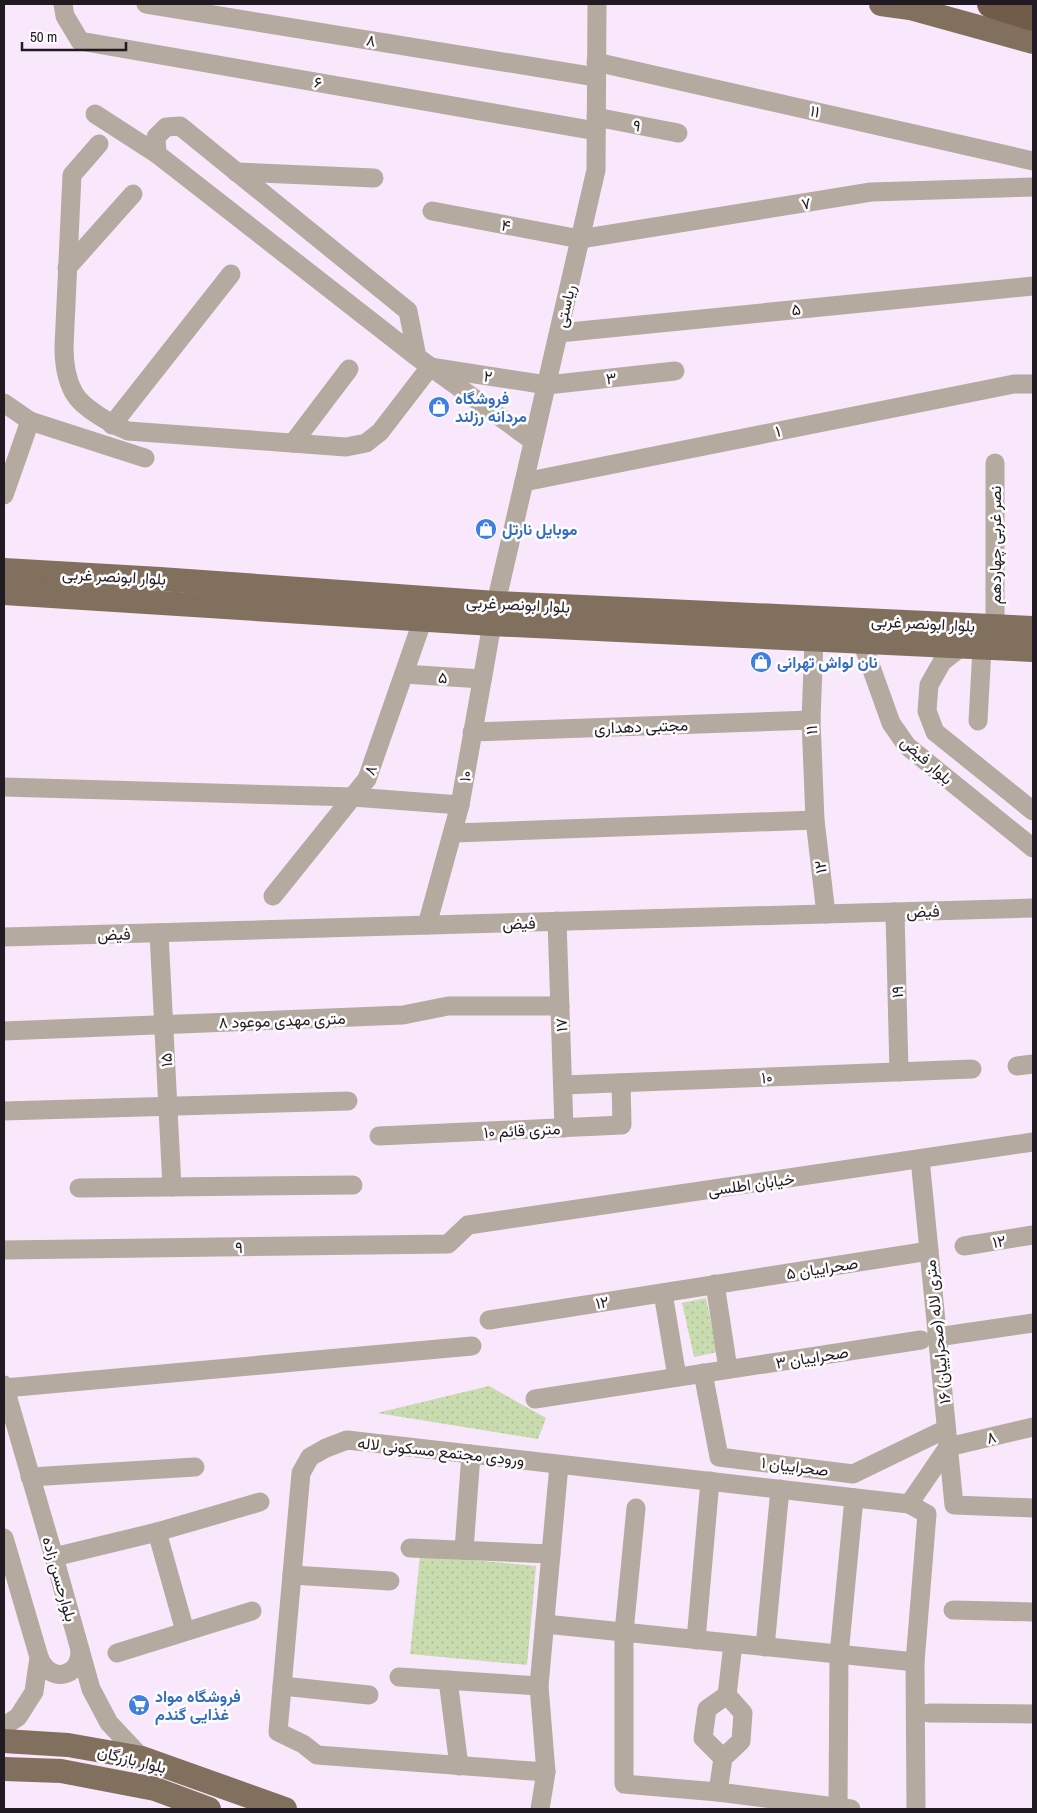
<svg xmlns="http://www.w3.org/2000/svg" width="1037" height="1813" viewBox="0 0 1037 1813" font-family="'Archivo Narrow',Vazirmatn,sans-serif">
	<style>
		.grass { fill: url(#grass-dots) }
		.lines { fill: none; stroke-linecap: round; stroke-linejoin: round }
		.minor { stroke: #b4aaa0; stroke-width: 19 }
		.major { stroke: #82705f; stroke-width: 24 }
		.highway { stroke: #705c48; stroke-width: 28 }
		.labels { text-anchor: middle; stroke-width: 5; stroke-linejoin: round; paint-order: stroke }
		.street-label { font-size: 16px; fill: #211a22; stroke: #fcfcfc }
		.shop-label { font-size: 16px; font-weight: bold; fill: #366cbe; stroke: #fcfcfc; text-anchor: start }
	</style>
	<defs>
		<pattern id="grass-dots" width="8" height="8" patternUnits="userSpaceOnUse" patternTransform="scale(1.25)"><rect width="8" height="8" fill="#c8dcaf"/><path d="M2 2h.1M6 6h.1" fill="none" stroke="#acbc96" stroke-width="1.8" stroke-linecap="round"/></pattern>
	</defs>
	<rect width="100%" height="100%" fill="#f9e8fc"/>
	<g class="grass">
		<polygon points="706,1298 717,1352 694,1357 682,1303"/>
		<polygon points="489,1386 546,1418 538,1439 377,1413"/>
		<polygon points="420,1555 536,1566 527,1665 410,1654"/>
	</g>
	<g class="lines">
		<g class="minor">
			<polyline points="63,4 65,16 80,41 596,131"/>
			<polyline points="146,4 596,77"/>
			<polyline points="596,62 1033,161"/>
			<polyline points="95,114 157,154"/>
			<polyline points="596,117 678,133"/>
			<path d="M99,144L72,175L64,347C64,362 66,379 74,393C82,408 113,425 128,431L346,447L366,443L380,432L430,367L547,385L675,371"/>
			<polyline points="236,172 374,178"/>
			<polyline points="432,211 580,239 871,192 1033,187"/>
			<polyline points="67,268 133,194"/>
			<polyline points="559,333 1033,286"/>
			<polyline points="417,357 157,154 156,137 166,127 180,126 408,311 417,357 533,441"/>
			<polyline points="4,403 30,421"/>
			<polyline points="112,425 231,274"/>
			<polyline points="293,443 349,369"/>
			<polyline points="995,463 995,627"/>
			<polyline points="524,482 1014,384 1033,384"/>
			<polyline points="4,495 30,421 145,458"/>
			<polyline points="496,603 596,170 597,4"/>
			<polyline points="814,640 811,720 815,820 826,914"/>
			<polyline points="862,642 891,723 907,746 1033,848"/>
			<polyline points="961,647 942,662 929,685 927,711 935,732 1033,811"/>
			<polyline points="404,674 482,679"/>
			<polyline points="978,721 982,648"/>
			<polyline points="472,732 811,720"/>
			<polyline points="4,787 353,797 460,805"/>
			<polyline points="454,833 815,820"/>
			<polyline points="273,896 367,779 423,619"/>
			<polyline points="895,912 899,1072"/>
			<polyline points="557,921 564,1128"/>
			<polyline points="427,925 460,805 492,624"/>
			<polyline points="159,933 172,1187"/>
			<polyline points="4,937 1033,908"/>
			<polyline points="4,1031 403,1015 448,1006 560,1006"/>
			<polyline points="1017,1066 1033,1064"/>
			<polyline points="563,1085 972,1069"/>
			<polyline points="4,1111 348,1101"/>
			<polyline points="379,1136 622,1125 621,1083"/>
			<polyline points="920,1159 954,1505 1033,1508"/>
			<polyline points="79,1188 353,1185"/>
			<polyline points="964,1246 1033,1235"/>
			<polyline points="4,1250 448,1244 468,1225 1033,1142"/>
			<polyline points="715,1284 728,1369"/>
			<polyline points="663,1293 677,1377"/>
			<polyline points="489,1320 929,1251"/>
			<polyline points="937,1337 1033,1323"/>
			<polyline points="703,1373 719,1457 853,1474 946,1429"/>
			<polyline points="4,1385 54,1557 91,1689 109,1723 142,1758"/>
			<polyline points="5,1388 472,1346"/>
			<polyline points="535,1399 921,1340"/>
			<polyline points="30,1477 195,1467"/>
			<polyline points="909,1504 927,1514 915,1662 916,1809"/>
			<polyline points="636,1508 624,1632 624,1784 718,1792 851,1809"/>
			<polyline points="157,1532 185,1631"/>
			<polyline points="4,1538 39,1657 34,1692 18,1717 4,1726"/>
			<polyline points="410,1548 551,1554"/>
			<polyline points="464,1550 471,1454"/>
			<polyline points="54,1557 157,1532 260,1502"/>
			<polyline points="292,1575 390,1581"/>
			<polyline points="953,1610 1033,1612"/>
			<polyline points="545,1624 915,1662"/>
			<polyline points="696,1640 710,1481"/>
			<polyline points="765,1647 780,1489"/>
			<polyline points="117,1653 252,1611"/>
			<path d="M39,1657C49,1684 81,1678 80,1650"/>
			<polyline points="399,1677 539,1686"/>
			<polyline points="448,1680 459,1766"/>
			<polyline points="282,1686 369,1695"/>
			<polyline points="929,1713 1033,1714"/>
			<polyline points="723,1758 703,1738 707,1709 727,1695 733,1644"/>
			<polyline points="546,1772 317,1755 303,1744 278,1732 301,1473 310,1457 326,1448 347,1440 909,1504 948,1447 1033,1427"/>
			<polyline points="718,1792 723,1758 741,1741 743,1713 727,1695"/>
			<polyline points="838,1808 839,1655 854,1498"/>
			<polyline points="540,1809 546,1772 539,1686 559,1465"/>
		</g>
		<g class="major">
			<polyline points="881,4 910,8 1033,42"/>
			<polyline points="4,570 160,579 496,603 1033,628"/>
			<polyline points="4,593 492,624 1033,650"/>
			<polyline points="4,1741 68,1745 142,1758 285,1809"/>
			<polyline points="4,1769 61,1771 155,1789 209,1809"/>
		</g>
		<polyline class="highway" points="991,4 1033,17"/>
	</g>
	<defs>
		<g id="shop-disc" transform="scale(1.125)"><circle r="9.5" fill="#3f7fe0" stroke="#fcfcfc"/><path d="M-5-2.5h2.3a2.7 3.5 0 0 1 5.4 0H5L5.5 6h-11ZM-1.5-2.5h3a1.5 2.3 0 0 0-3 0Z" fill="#fff"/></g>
		<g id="supermarket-disc" transform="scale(1.125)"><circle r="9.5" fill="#3f7fe0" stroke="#fcfcfc"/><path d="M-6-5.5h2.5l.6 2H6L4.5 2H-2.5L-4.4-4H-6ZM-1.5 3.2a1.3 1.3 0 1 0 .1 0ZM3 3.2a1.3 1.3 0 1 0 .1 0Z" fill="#fff"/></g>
	</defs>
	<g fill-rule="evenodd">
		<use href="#shop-disc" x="439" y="407"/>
		<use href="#shop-disc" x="486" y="529"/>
		<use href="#shop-disc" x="761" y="662"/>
		<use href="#supermarket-disc" x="139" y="1705"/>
	</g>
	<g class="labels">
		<g class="street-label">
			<text transform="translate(371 40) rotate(9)" y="6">۸</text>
			<text transform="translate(318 82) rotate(10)" y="6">۶</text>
			<text transform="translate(815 111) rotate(13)" y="6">۱۱</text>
			<text transform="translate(637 125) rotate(11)" y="6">۹</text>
			<text transform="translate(806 203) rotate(-9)" y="6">۷</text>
			<text transform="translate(506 225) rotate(11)" y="6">۴</text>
			<text transform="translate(565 306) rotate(-77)" y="6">ریاستی</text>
			<text transform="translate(796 309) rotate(-6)" y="6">۵</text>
			<text transform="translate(488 376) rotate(9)" y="6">۲</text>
			<text transform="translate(611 378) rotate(-6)" y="6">۳</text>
			<text transform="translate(778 431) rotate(-11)" y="6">۱</text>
			<text transform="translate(995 545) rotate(-90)" y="6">نصر غربی چهاردهم</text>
			<text transform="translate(114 576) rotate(3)" y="6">بلوار ابونصر غربی</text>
			<text transform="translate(518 604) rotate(3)" y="6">بلوار ابونصر غربی</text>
			<text transform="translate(923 623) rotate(3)" y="6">بلوار ابونصر غربی</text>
			<text transform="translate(443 677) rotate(4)" y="6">۵</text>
			<text transform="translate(641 726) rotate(-2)" y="6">مجتبی دهداری</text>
			<text transform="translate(811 730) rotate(-92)" y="6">۱۱</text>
			<text transform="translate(927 760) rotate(42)" y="6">بلوار فیض</text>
			<text transform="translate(370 770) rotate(-68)" y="6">۸</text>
			<text transform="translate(465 776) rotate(-81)" y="6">۱۰</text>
			<text transform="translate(820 867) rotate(-97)" y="6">۱۲</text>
			<text transform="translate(923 911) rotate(-2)" y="6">فیض</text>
			<text transform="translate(519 923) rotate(-2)" y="6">فیض</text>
			<text transform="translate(114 934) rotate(-2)" y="6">فیض</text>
			<text transform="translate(897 992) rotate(-91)" y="6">۱۹</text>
			<text transform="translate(282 1020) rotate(-2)" y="6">۸ متری مهدی موعود</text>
			<text transform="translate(561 1025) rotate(-92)" y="6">۱۷</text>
			<text transform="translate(166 1060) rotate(-93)" y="6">۱۵</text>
			<text transform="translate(767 1077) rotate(-2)" y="6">۱۰</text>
			<text transform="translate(522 1130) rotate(-3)" y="6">۱۰ متری قائم</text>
			<text transform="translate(751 1184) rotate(-8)" y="6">خيابان اطلسى</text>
			<text transform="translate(999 1241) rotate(-9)" y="6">۱۲</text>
			<text transform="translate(239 1247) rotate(-1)" y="6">۹</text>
			<text transform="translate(822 1268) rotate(-9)" y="6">۵ صحراییان</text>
			<text transform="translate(602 1302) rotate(-9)" y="6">۱۲</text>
			<text transform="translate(937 1332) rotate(-96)" y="6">۱۶ متری لاله (صحراییان)</text>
			<text transform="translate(812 1357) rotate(-9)" y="6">صحراییان ۳</text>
			<text transform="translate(991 1437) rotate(-14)" y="6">۸</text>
			<text transform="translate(441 1451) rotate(6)" y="6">ورودی مجتمع مسکونی لاله</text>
			<text transform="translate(795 1466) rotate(7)" y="6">صحراییان ۱</text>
			<text transform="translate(60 1579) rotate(74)" y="6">بلوارحسن زاده</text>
			<text transform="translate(132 1759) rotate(14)" y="6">بلوار بازرگان</text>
		</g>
		<g class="shop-label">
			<text x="455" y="404">فروشگاه<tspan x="455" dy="18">مردانه رزلند</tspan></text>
			<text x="502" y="535">موبایل نارتل</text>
			<text x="777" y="668">نان لواش تهرانی</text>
			<text x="155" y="1702">فروشگاه مواد<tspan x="155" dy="18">غذایی گندم</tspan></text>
		</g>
	</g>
	<rect width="1037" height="1813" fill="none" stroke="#211a22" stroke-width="10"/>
	<path d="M22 42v8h104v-8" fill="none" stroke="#211a22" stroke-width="2.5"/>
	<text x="30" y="42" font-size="15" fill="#211a22" stroke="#fcfcfc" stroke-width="4" paint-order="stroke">50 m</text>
</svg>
